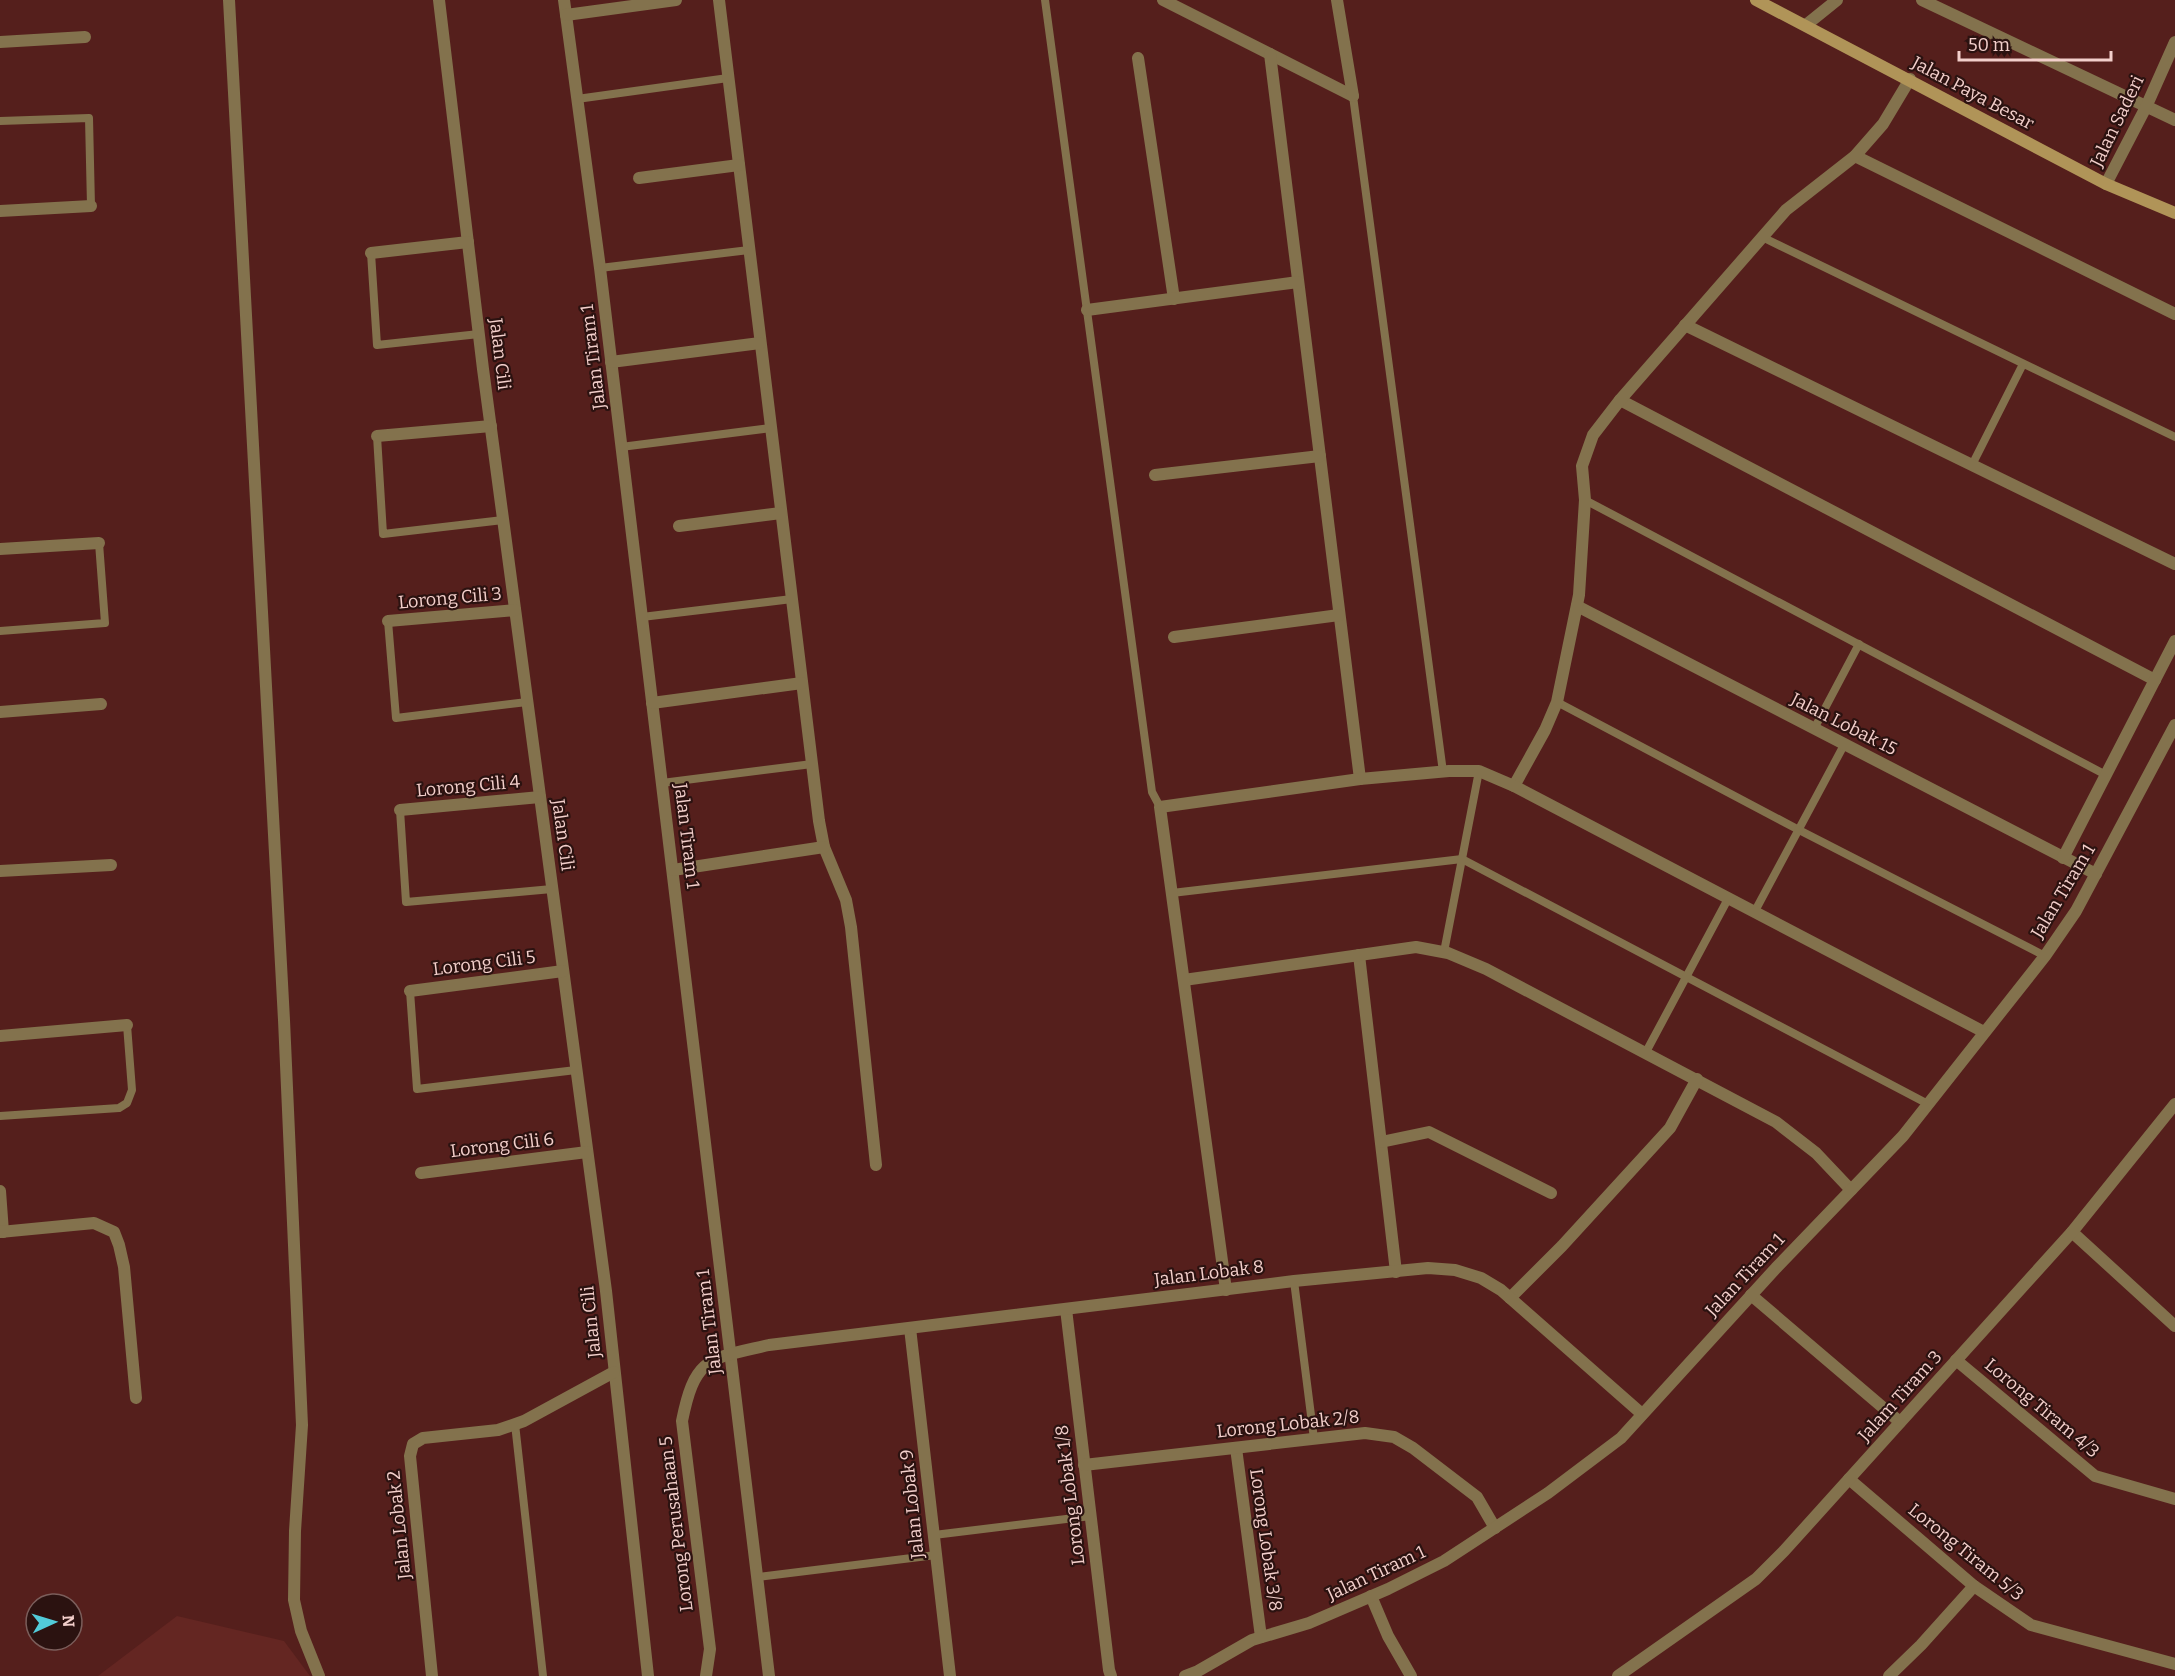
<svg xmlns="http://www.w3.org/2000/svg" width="2175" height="1676" viewBox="0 0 2175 1676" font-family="Bitter,serif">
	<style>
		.built { fill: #642622 }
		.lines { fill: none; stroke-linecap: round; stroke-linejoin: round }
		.lane { stroke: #83724d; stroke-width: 8 }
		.street { stroke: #83724d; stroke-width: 12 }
		.secondary { stroke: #b09458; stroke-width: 12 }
		.labels { text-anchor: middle; stroke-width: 4.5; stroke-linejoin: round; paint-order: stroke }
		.street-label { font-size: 18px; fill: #f3cfcb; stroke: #2b1210 }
	</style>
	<rect width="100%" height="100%" fill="#551f1c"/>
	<polygon class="built" points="177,1616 284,1641 310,1676 98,1676"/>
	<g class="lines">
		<g class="lane">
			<polyline points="1045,0 1152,792 1160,807"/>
			<polyline points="1353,96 1443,772"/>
			<polyline points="577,99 728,78"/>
			<polyline points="0,121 89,118 91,206"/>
			<polyline points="1762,237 2175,437"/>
			<polyline points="371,253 377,345 479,334"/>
			<polyline points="600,268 749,250"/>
			<polyline points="377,436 383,534 503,520"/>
			<polyline points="621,447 771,428"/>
			<polyline points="1972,465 2023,364"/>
			<polyline points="1585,500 2106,775"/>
			<polyline points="642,617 792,599"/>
			<polyline points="388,621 396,718 527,702"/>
			<polyline points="0,631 105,623 99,543"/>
			<polyline points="1557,702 1799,830 2045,956"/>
			<polyline points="1814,729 1859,644"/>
			<polyline points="662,783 812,764"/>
			<polyline points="400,810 406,902 552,889"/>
			<polyline points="1172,893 1462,859 1928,1104"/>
			<polyline points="1755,911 1844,745"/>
			<polyline points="1444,952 1479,771"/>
			<polyline points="410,991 417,1089 576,1070"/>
			<polyline points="1646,1052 1729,897"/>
			<polyline points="0,1116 119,1108 127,1103 132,1090 127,1025"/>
			<polyline points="1294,1281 1314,1439"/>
			<polyline points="515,1424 543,1676"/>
			<polyline points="934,1535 1091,1516"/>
			<polyline points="758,1577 936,1555"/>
		</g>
		<g class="street">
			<polyline points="229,0 284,1020 302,1425 295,1531 294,1600 301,1631 319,1676"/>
			<polyline points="439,0 483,369 606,1291 648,1676"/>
			<polyline points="564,0 600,268 769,1676"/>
			<polyline points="719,0 819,821 824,847 846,900 851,927 876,1165"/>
			<polyline points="1163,0 1353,96"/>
			<polyline points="1337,0 1353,96"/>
			<polyline points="1922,0 2175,120"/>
			<polyline points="566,15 676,0"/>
			<polyline points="1806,25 1837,0"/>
			<polyline points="0,42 85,37"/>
			<polyline points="1270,54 1360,779"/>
			<polyline points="1138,58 1174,299"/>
			<polyline points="1855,156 2175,314"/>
			<polyline points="639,178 739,165"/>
			<polyline points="2106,184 2146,107 2175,42"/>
			<polyline points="0,211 91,206"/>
			<polyline points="371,253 468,242"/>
			<polyline points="1087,310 1298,282"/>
			<polyline points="1685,325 2175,564"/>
			<polyline points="611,362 760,343"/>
			<polyline points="1620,400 2155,680"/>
			<polyline points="377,436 491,426"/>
			<polyline points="1155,475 1320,456"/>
			<polyline points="679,526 781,513"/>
			<polyline points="0,549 99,543"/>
			<polyline points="1577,606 2096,874"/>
			<polyline points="388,621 515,610"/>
			<polyline points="1174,637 1339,615"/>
			<polyline points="652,703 802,683"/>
			<polyline points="0,712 101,704"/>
			<polyline points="1514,786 1545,730 1557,702 1579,595 1585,500 1582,466 1593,435 1620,400 1786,210 1855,156 1883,124 1910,79"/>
			<polyline points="400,810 540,797"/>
			<polyline points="2063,858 2175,641"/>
			<polyline points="673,870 824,847"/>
			<polyline points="0,871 111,865"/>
			<polyline points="1359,955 1396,1272"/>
			<polyline points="1184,980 1416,947 1448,953 1486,969 1776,1122 1816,1153 1851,1190"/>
			<polyline points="410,991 563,971"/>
			<polyline points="0,1036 127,1025"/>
			<polyline points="1381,1142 1429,1132 1551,1193"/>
			<polyline points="421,1173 587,1152"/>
			<polyline points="0,1191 3,1232"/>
			<polyline points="0,1232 94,1223 114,1232 119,1245 124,1267 136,1398"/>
			<polyline points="2072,1232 2175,1326"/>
			<polyline points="1226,1290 1160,807 1360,779 1449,771 1479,771 1514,786 1984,1032"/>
			<polyline points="1751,1295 1900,1422"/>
			<polyline points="1510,1298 1562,1246 1670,1128 1697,1079"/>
			<polyline points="1066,1309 1109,1670 1111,1676"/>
			<polyline points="910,1328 950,1676"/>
			<polyline points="1956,1360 2095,1476 2175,1499"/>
			<polyline points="1236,1448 1261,1637"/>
			<polyline points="1084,1465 1365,1433 1394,1437 1413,1448 1477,1497 1495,1528"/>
			<polyline points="1849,1479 1974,1586 2031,1625 2175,1664"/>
			<polyline points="1371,1596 1388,1636 1411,1676"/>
			<polyline points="432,1676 410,1456 413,1444 423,1438 498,1430 524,1421 614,1372"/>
			<path d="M706,1676L710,1649L682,1421C695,1356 709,1359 769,1345L1294,1281L1428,1268L1455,1270L1481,1278L1501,1290L1642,1414"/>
			<polyline points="1185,1676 1198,1671 1252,1640 1309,1623 1388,1589 1444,1561 1548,1493 1621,1438 1776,1268 1903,1136 2045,956 2076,911 2175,725"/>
			<polyline points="1618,1676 1756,1579 1784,1551 2072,1232 2175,1104"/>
			<polyline points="1889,1676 1921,1645 1974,1586"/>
		</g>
		<polyline class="secondary" points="1756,0 2106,184 2175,213"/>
	</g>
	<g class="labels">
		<g class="street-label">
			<text transform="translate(1973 93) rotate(28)" y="6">Jalan Paya Besar</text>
			<text transform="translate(2117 121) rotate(-64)" y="6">Jalan Saderi</text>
			<text transform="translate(500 354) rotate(83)" y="6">Jalan Cili</text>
			<text transform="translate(593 357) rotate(-97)" y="6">Jalan Tiram 1</text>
			<text transform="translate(450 598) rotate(-5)" y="6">Lorong Cili 3</text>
			<text transform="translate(1844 724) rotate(27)" y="6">Jalan Lobak 15</text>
			<text transform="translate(468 786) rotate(-5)" y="6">Lorong Cili 4</text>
			<text transform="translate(563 835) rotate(82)" y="6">Jalan Cili</text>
			<text transform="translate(687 836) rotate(83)" y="6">Jalan Tiram 1</text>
			<text transform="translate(2063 891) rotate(-59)" y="6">Jalan Tiram 1</text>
			<text transform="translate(484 963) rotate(-7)" y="6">Lorong Cili 5</text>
			<text transform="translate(502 1145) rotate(-7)" y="6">Lorong Cili 6</text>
			<text transform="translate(1209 1273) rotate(-7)" y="6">Jalan Lobak 8</text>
			<text transform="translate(1745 1275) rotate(-47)" y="6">Jalan Tiram 1</text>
			<text transform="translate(591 1322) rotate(-96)" y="6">Jalan Cili</text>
			<text transform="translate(709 1322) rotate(-97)" y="6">Jalan Tiram 1</text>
			<text transform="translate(1900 1396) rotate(-48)" y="6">Jalam Tiram 3</text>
			<text transform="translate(2042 1408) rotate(40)" y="6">Lorong Tiram 4/3</text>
			<text transform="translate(1288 1424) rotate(-6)" y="6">Lorong Lobak 2/8</text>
			<text transform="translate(1070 1495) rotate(-97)" y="6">Lorong Lobak 1/8</text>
			<text transform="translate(912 1504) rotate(-96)" y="6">Jalan Lobak 9</text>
			<text transform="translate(676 1524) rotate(-97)" y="6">Lorong Perusahaan 5</text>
			<text transform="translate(399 1525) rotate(-96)" y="6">Jalan Lobak 2</text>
			<text transform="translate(1266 1540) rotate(82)" y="6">Lorong Lobak 3/8</text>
			<text transform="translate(1966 1552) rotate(39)" y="6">Lorong Tiram 5/3</text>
			<text transform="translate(1376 1573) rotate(-25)" y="6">Jalan Tiram 1</text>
		</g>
	</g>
	<g transform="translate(54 1622) rotate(86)"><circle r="28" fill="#2b1210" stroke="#7b5e5b" stroke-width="1.5"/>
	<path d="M0-4.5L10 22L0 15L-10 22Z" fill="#52cbd9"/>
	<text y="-9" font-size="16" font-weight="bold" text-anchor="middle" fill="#f3cfcb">N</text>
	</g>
	<path d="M1959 51v9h152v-9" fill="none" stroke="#f3cfcb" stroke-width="3"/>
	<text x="1968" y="51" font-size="18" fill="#f3cfcb" stroke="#2b1210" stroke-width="4.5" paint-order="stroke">50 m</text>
</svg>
